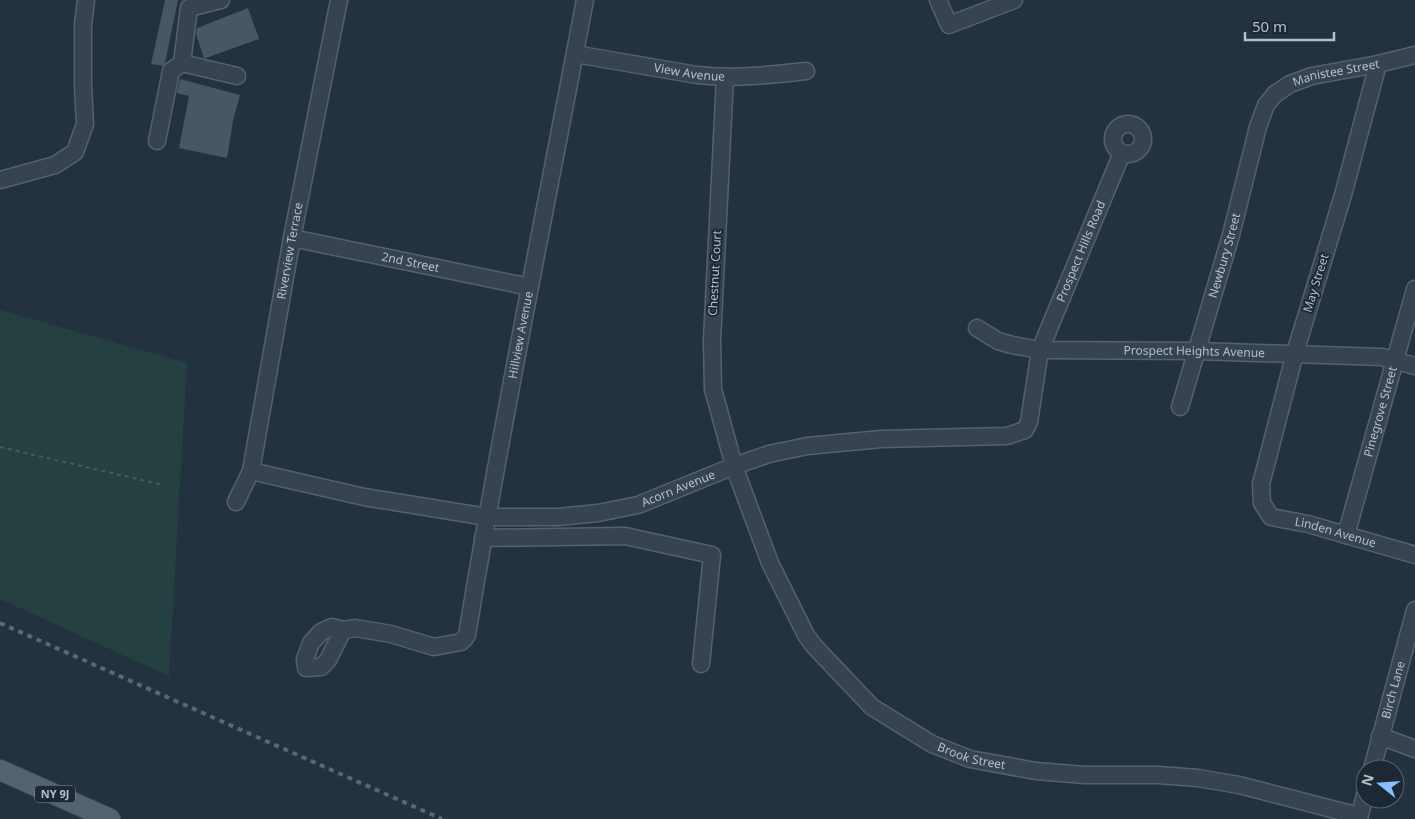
<svg xmlns="http://www.w3.org/2000/svg" width="1415" height="819" viewBox="0 0 1415 819" font-family="'Noto Sans',sans-serif">
	<style>
		.green { fill: #254040 }
		.building { fill: #475865 }
		.lines { fill: none; stroke-linecap: round; stroke-linejoin: round }
		.minor-casing { stroke: #55626d; stroke-width: 19 }
		.major-casing { stroke: #414d58; stroke-width: 22 }
		.path { stroke: #435c5c; stroke-width: 2; stroke-dasharray: 4 4; stroke-linecap: butt }
		.minor { stroke: #37444f; stroke-width: 16 }
		.major { stroke: #55636f; stroke-width: 20 }
		.rail { stroke: #596876; stroke-width: 4; stroke-dasharray: 5 5; stroke-linecap: butt }
		.labels { text-anchor: middle; stroke-width: 4; stroke-linejoin: round; paint-order: stroke }
		.shield { fill: #1c2934; stroke: #86929d; stroke-width: 1 }
		.shield-label { font-size: 11px; font-weight: bold; fill: #b4bfca }
		.street-label { font-size: 12px; fill: #b4bfca; stroke: #1c2934 }
	</style>
	<rect width="100%" height="100%" fill="#23323f"/>
	<polygon class="green" points="0,310 187,363 169,676 0,599"/>
	<g class="building">
		<polygon points="165,0 178,0 165,63 163,66 151,64"/>
		<polygon points="248,8 259,39 206,58 204,58 196,34 197,28"/>
		<polygon points="180,79 240,95 233,121 227,158 179,148 189,96 177,93"/>
	</g>
	<g class="lines">
		<g class="minor-casing">
			<g id="minor">
				<polyline points="938,0 949,25 1014,0"/>
				<path id="s1" d="M575,54L697,75C734,79 770,75 806,71"/>
				<polyline points="182,63 237,76"/>
				<path id="s2" d="M1378,64L1343,195L1295,353L1261,484L1262,503L1271,517L1308,524L1415,555"/>
				<path id="s3" d="M725,77L712,341L713,389L734,466L770,563L806,635L814,646L872,707L932,744L970,759L1036,771L1085,775H1158L1198,778L1239,785L1359,816"/>
				<circle cx="1128" cy="139" r="15"/>
				<polyline points="157,141 171,71 182,63 189,8 221,0"/>
				<polyline points="0,180 55,165 75,152 85,124 83,85 83,25 86,0"/>
				<path id="s4" d="M292,238L530,287"/>
				<path id="s5" d="M977,328L998,341L1012,345L1040,350L1197,351L1382,357L1415,366"/>
				<path id="s6" d="M1180,407L1231,235L1258,127L1266,105L1275,94L1290,84L1312,76L1378,64L1415,55"/>
				<path id="s7" d="M251,471L364,497L487,517H558L598,513L638,505L734,466L769,454L807,446L881,439L1007,436L1025,430L1029,422L1040,350L1122,153"/>
				<path id="s8" d="M236,502L251,471L292,238L339,0"/>
				<path id="s9" d="M1346,535L1415,289"/>
				<polyline points="483,538 625,536 712,555 701,664"/>
				<path id="s10" d="M343,630L332,627L321,632L311,643L305,659L306,668L321,667L328,660L343,630L355,628L391,634L434,647L461,642L465,638L467,635C502,423 545,211 585,0"/>
				<polyline points="1380,736 1415,749"/>
				<path id="s11" d="M1372,769L1415,610"/>
				<polyline points="1359,819 1365,795"/>
			</g>
		</g>
		<g class="major-casing">
			<polyline id="major" points="0,770 110,819"/>
		</g>
		<polyline class="path" points="0,447 163,485"/>
		<use href="#minor" class="minor"/>
		<use href="#major" class="major"/>
		<polyline class="rail" points="0,623 442,819"/>
	</g>
	<g class="labels">
		<rect class="shield" x="35" y="785.5" width="40" height="17" rx="4"/>
		<g class="shield-label">
			<text x="55" y="798">NY 9J</text>
		</g>
		<g class="street-label">
			<text dy="4" stroke="none"><textPath href="#s1" startOffset="116">View Avenue</textPath></text>
			<text dy="4" stroke="none"><textPath href="#s6" startOffset="394">Manistee Street</textPath></text>
			<text dy="4" stroke="none"><textPath href="#s7" startOffset="980">Prospect Hills Road</textPath></text>
			<text dy="4" stroke="none"><textPath href="#s8" startOffset="258">Riverview Terrace</textPath></text>
			<text dy="4" stroke="none"><textPath href="#s6" startOffset="158">Newbury Street</textPath></text>
			<text dy="4" stroke="none"><textPath href="#s4" startOffset="121">2nd Street</textPath></text>
			<text transform="translate(715 273) rotate(-87)" y="4">Chestnut Court</text>
			<text transform="translate(1316 283) rotate(-73)" y="4">May Street</text>
			<text dy="4" stroke="none"><textPath href="#s10" startOffset="558">Hillview Avenue</textPath></text>
			<text dy="4" stroke="none"><textPath href="#s5" startOffset="222">Prospect Heights Avenue</textPath></text>
			<text dy="4" stroke="none"><textPath href="#s9" startOffset="128">Pinegrove Street</textPath></text>
			<text dy="4" stroke="none"><textPath href="#s7" startOffset="436">Acorn Avenue</textPath></text>
			<text dy="4" stroke="none"><textPath href="#s2" startOffset="538">Linden Avenue</textPath></text>
			<text dy="4" stroke="none"><textPath href="#s11" startOffset="82">Birch Lane</textPath></text>
			<text dy="4" stroke="none"><textPath href="#s3" startOffset="786">Brook Street</textPath></text>
		</g>
	</g>
	<g transform="translate(1380 784) rotate(287)"><circle r="24" fill="#1c2934" stroke="#596570"/>
	<path d="M0-4L9 19L0 12L-9 19Z" fill="#87c1fc"/>
	<text y="-8" font-size="14" font-weight="bold" text-anchor="middle" fill="#b4bfca">N</text>
	</g>
	<path d="M1245 32v8h89v-8" fill="none" stroke="#b4bfca" stroke-width="2.5"/>
	<text x="1252" y="32" font-size="15" fill="#b4bfca" stroke="#1c2934" stroke-width="4" paint-order="stroke">50 m</text>
</svg>
